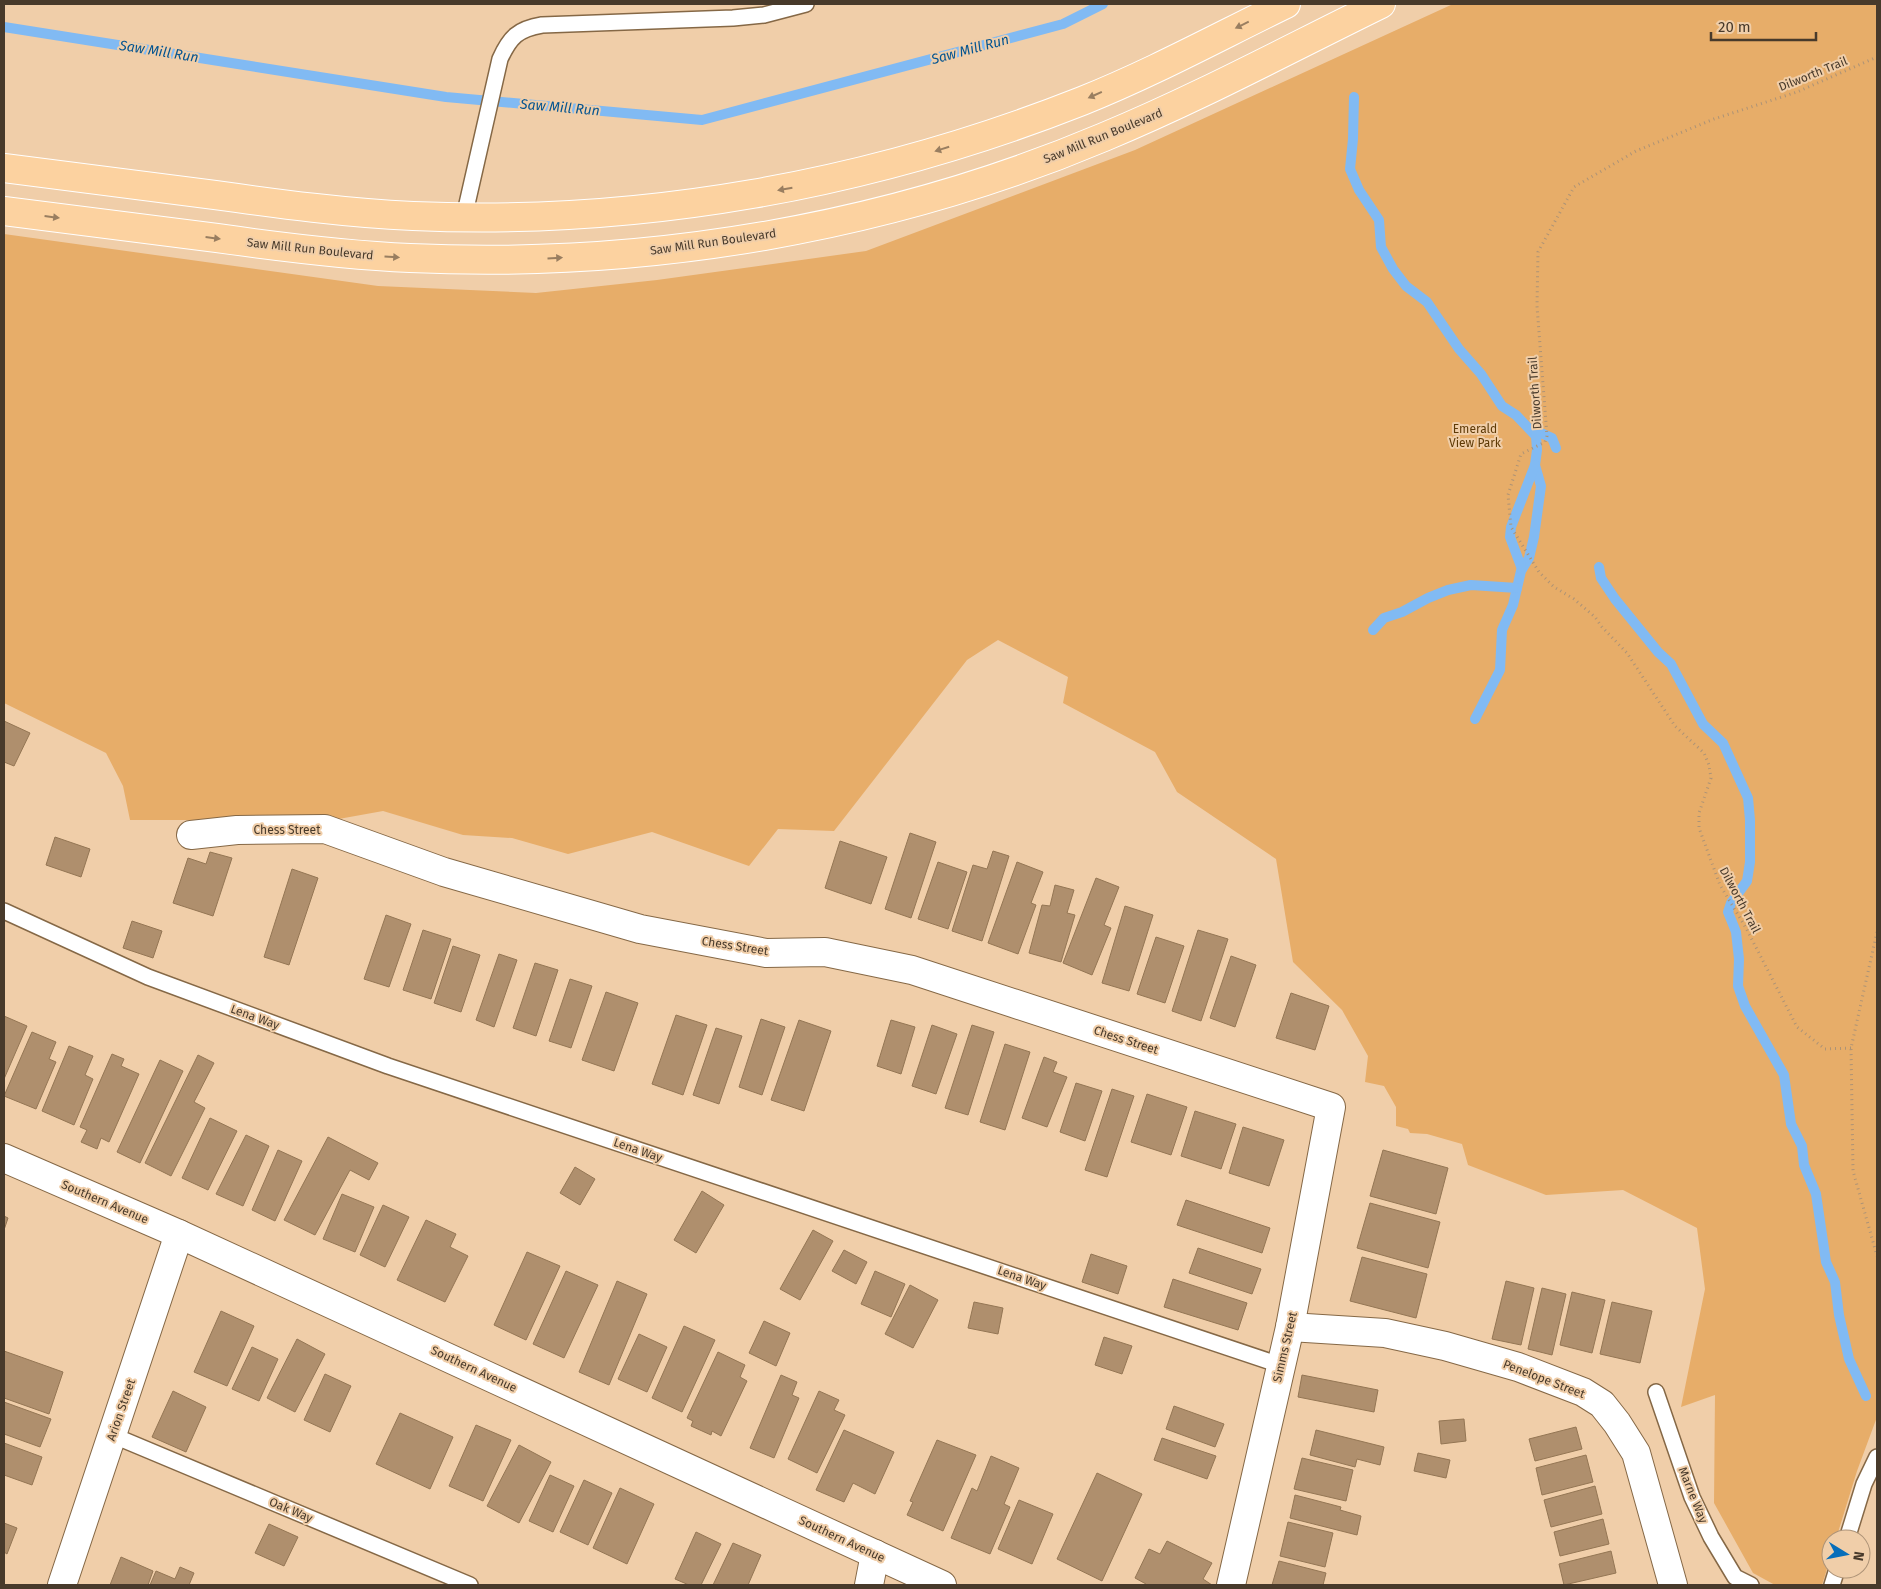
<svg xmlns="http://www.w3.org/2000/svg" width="1881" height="1589" viewBox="0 0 1881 1589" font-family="'Fira Sans',sans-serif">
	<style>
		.green { fill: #e7ad69 }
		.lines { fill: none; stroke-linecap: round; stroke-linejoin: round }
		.stream { stroke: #81baf3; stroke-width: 10 }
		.building { fill: #af8f6d; stroke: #947654 }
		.service-casing { stroke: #856846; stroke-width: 18 }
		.minor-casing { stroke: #856846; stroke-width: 30 }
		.tertiary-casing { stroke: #856846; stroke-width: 30 }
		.trunk-casing { stroke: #fff; stroke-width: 30 }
		.path { stroke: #ad9376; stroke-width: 3; stroke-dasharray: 1 4; stroke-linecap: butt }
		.service { stroke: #fff; stroke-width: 15 }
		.minor { stroke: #fff; stroke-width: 28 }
		.tertiary { stroke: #fff; stroke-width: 28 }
		.trunk { stroke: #fcd2a0; stroke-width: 28 }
		.oneway { fill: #997e60 }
		.labels { text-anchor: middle; stroke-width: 4; stroke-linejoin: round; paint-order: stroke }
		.street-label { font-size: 12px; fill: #483a2b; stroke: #f0cea9 }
		.park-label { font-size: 12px; fill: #5e3a06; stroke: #f0cea9 }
		.water-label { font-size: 14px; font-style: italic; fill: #045490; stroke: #f0cea9 }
	</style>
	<rect width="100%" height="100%" fill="#f0cea9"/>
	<polygon class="green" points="1453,4 1877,4 1877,1417 1857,1471 1836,1539 1831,1539 1831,1556 1822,1585 1775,1585 1753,1573 1714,1503 1715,1395 1681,1407 1705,1289 1697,1228 1623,1190 1546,1195 1468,1165 1462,1144 1427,1134 1410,1133 1408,1129 1396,1126 1396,1107 1384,1086 1365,1082 1368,1056 1342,1010 1293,962 1276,859 1177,792 1155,752 1063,703 1068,677 998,640 967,660 834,831 778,829 749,866 652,832 568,854 512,838 463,835 383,811 333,820 130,820 123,786 106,753 4,703 4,234 378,286 536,293 657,280 866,251 1135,150"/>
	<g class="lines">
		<g class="stream">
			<polyline points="4,27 446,97 702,120 1063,24 1103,4"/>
			<polyline points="1354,97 1353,139 1350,169 1359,190 1379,220 1381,247 1393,269 1406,286 1427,302 1459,349 1481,374 1502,406 1516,415 1536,436 1537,450 1535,465 1541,486 1534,537 1529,558 1521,571 1513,605 1502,630 1500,670 1475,719"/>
			<polyline points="1536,436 1541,433 1552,438 1556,448"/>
			<polyline points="1599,567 1601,578 1615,599 1658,652 1671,664 1703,724 1723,743 1748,798 1750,820 1750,862 1747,881 1731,903 1728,912 1736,932 1739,959 1738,986 1745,1006 1784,1075 1791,1124 1802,1146 1804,1165 1816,1194 1826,1262 1835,1282 1839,1315 1849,1359 1866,1396"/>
			<polyline points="1522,569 1510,537 1511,527 1535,465"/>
			<polyline points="1373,630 1384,618 1402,612 1428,598 1448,590 1471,585 1517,588"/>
		</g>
	</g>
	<g class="building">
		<polygon points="4,721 30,733 14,766 4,762"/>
		<polygon points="910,833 936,842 911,918 885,909"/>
		<polygon points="55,837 90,849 81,877 46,865"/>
		<polygon points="840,841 887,857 871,904 825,888"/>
		<polygon points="993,851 1009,856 982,941 952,931 973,865 987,869"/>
		<polygon points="210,852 232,858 213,916 173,903 188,858 206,864"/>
		<polygon points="938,862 967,872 948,929 918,919"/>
		<polygon points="1017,862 1043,872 1031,903 1036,905 1018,954 988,943"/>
		<polygon points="292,869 318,878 289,965 264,957"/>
		<polygon points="1096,878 1119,887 1104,925 1111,928 1092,975 1063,963"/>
		<polygon points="1055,885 1074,890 1067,913 1075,915 1061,962 1029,953 1042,905 1050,906"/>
		<polygon points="1125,906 1153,915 1129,991 1102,983"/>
		<polygon points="386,915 411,924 389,987 364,979"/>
		<polygon points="132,921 162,931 153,958 123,948"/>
		<polygon points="423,930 451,939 431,999 403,990"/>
		<polygon points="1198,930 1228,939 1201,1021 1172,1011"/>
		<polygon points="1156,937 1184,946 1165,1003 1137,994"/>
		<polygon points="453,946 480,955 461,1012 434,1003"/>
		<polygon points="499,954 517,960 494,1027 476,1020"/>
		<polygon points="1231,956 1256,965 1235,1027 1210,1018"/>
		<polygon points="535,963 558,970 536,1036 513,1028"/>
		<polygon points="570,979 592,986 571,1048 549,1041"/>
		<polygon points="606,992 638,1003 614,1071 582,1060"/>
		<polygon points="1291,993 1329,1006 1315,1050 1276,1038"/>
		<polygon points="676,1015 707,1025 683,1095 652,1084"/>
		<polygon points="4,1016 27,1026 4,1079"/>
		<polygon points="761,1019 785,1027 762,1095 739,1087"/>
		<polygon points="799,1020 831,1031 804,1111 771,1100"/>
		<polygon points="891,1020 915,1027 901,1074 877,1066"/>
		<polygon points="932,1025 957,1034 936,1094 912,1086"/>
		<polygon points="972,1025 994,1032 968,1115 945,1108"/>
		<polygon points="716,1028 742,1036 719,1104 693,1095"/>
		<polygon points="32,1032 56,1042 49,1059 56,1062 36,1109 4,1096"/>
		<polygon points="1005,1044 1030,1052 1005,1130 980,1122"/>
		<polygon points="69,1046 93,1056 85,1075 93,1079 74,1125 42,1111"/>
		<polygon points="112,1054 124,1059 121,1066 139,1074 109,1142 101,1138 97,1149 81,1142 87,1130 80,1127"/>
		<polygon points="198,1055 214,1063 194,1102 205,1108 171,1176 145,1163"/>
		<polygon points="1044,1057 1057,1062 1053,1072 1067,1077 1047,1127 1022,1118"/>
		<polygon points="160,1060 183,1071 140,1163 117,1152"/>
		<polygon points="1076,1083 1102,1091 1085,1141 1060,1132"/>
		<polygon points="1112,1089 1134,1096 1107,1177 1085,1170"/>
		<polygon points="1147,1094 1187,1107 1171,1155 1131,1142"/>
		<polygon points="1195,1111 1236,1124 1221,1169 1181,1156"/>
		<polygon points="210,1118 237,1131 208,1190 182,1178"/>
		<polygon points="1243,1127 1284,1140 1269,1186 1229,1173"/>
		<polygon points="246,1135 269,1146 243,1206 216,1194"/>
		<polygon points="328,1137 378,1163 369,1180 350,1170 315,1235 284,1220"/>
		<polygon points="278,1150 302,1161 275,1221 252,1210"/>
		<polygon points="1383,1150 1448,1168 1436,1214 1370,1196"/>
		<polygon points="575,1167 595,1179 580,1205 560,1193"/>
		<polygon points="702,1191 724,1205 696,1253 674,1240"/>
		<polygon points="342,1194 374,1207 355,1252 323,1239"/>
		<polygon points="1186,1200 1270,1228 1262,1253 1177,1225"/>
		<polygon points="1370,1203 1440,1222 1428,1268 1357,1248"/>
		<polygon points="383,1205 409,1217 385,1267 360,1255"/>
		<polygon points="4,1216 8,1218 4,1230"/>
		<polygon points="426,1220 456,1234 450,1247 468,1256 445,1302 397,1280"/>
		<polygon points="813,1230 833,1241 800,1300 780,1289"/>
		<polygon points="1198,1248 1261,1269 1252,1294 1189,1273"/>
		<polygon points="844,1250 867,1262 856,1284 832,1271"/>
		<polygon points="527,1252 560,1266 526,1340 494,1325"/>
		<polygon points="1091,1254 1127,1266 1118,1294 1082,1282"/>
		<polygon points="1362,1257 1427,1274 1416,1318 1350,1301"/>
		<polygon points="566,1271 598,1285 564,1358 533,1344"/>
		<polygon points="875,1271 905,1284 891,1317 861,1304"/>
		<polygon points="1173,1279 1247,1303 1238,1330 1164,1307"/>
		<polygon points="617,1281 647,1294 609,1385 579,1372"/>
		<polygon points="1506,1281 1534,1288 1521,1345 1492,1339"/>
		<polygon points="910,1285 938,1300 913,1348 885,1334"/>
		<polygon points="1542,1288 1566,1294 1552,1355 1528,1349"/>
		<polygon points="1572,1292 1605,1300 1592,1353 1560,1345"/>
		<polygon points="974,1302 1003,1308 998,1334 968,1328"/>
		<polygon points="1612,1302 1652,1311 1640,1363 1600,1354"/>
		<polygon points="221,1311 254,1326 227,1386 194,1372"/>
		<polygon points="764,1321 790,1333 776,1366 749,1353"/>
		<polygon points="684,1326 715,1340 682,1412 652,1398"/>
		<polygon points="639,1334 667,1347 647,1392 618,1379"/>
		<polygon points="1104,1337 1132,1346 1122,1374 1095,1365"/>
		<polygon points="297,1339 325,1354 295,1412 267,1398"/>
		<polygon points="252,1347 278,1359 259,1401 232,1389"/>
		<polygon points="4,1351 63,1372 49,1414 4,1398"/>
		<polygon points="718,1352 745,1365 740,1377 747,1381 721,1436 712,1431 711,1435 691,1426 693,1421 687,1418"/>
		<polygon points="325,1374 351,1386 330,1432 304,1420"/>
		<polygon points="781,1375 797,1382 792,1395 799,1398 774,1458 750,1448"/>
		<polygon points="1302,1375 1378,1390 1374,1412 1298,1397"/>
		<polygon points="173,1391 206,1407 186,1452 152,1437"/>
		<polygon points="819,1391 839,1400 834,1410 845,1415 817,1473 788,1459"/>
		<polygon points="4,1402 51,1419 40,1447 4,1434"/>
		<polygon points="1174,1406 1224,1424 1215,1447 1166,1429"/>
		<polygon points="400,1413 453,1437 430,1489 376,1464"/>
		<polygon points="1464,1419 1466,1441 1441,1444 1439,1421"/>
		<polygon points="476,1425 511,1440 483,1501 449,1486"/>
		<polygon points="1576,1427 1582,1449 1535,1461 1529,1439"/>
		<polygon points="844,1430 894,1452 875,1494 853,1483 844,1502 816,1490"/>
		<polygon points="1316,1430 1384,1447 1380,1465 1357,1459 1355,1467 1310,1455"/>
		<polygon points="1162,1438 1216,1456 1207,1479 1154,1460"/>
		<polygon points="937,1440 976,1455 943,1531 907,1515 913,1502 910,1501"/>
		<polygon points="4,1443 42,1457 32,1485 4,1475"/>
		<polygon points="519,1445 551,1462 519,1523 487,1506"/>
		<polygon points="1418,1453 1450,1460 1446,1478 1414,1471"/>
		<polygon points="1586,1455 1593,1482 1542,1495 1536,1468"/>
		<polygon points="991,1456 1019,1468 1004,1504 1010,1507 990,1554 951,1538 972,1488 977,1491"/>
		<polygon points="1302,1458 1353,1470 1346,1501 1294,1489"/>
		<polygon points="1097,1473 1142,1494 1102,1581 1057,1559"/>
		<polygon points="550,1475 574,1486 553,1532 529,1521"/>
		<polygon points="584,1480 612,1493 588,1545 560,1532"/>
		<polygon points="1595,1486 1602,1514 1551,1527 1544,1500"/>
		<polygon points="620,1488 654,1504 627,1564 593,1548"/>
		<polygon points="1295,1495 1341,1507 1340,1510 1361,1516 1357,1535 1290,1518"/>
		<polygon points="1019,1500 1053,1514 1032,1564 998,1549"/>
		<polygon points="1603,1519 1609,1544 1560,1556 1554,1532"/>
		<polygon points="1288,1522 1333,1533 1325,1567 1280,1556"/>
		<polygon points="4,1523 17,1528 7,1554 4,1552"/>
		<polygon points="269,1524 298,1537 284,1566 255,1553"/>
		<polygon points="696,1532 721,1544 701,1585 689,1585 675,1579"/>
		<polygon points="1167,1541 1212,1563 1203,1579 1212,1585 1145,1585 1146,1584 1135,1578 1149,1549 1160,1554"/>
		<polygon points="733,1543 761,1555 748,1585 713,1585"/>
		<polygon points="1611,1551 1616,1573 1564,1585 1559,1564"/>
		<polygon points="121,1557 153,1571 148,1585 110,1585"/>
		<polygon points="1279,1561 1326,1573 1323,1585 1272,1585"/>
		<polygon points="180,1567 194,1573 189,1585 150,1585 156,1571 175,1579"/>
	</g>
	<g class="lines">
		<g class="service-casing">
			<g id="service">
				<path d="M464,217L500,59C510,37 518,29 542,25L733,18L764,15L806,4"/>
				<polyline points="4,911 148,977 388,1066 1280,1365"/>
				<polyline points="1656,1392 1692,1497 1711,1537 1735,1577 1751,1585"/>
				<polyline points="112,1435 470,1585"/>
				<polyline points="1847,1539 1864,1484 1877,1457"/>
				<polyline points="1832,1585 1837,1569"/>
			</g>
		</g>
		<g class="minor-casing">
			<g id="minor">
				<polyline points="191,835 237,830 325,829 444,872 640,929 766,953 825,952 912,970 1331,1107 1290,1327 1231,1585"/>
				<polyline points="1290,1327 1385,1333 1445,1346 1518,1367 1583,1392 1602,1404 1617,1423 1636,1453 1673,1585"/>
				<polyline points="62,1585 179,1234"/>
				<polyline points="869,1585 875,1554"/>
			</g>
		</g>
		<g class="tertiary-casing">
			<polyline id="tertiary" points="4,1158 179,1234 942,1585"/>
		</g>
		<g class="trunk-casing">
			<g id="trunk">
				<path d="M4,168C74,177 144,186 215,195C280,204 346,213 413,216C642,226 869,185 1082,101C1152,73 1218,37 1286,4"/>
				<path d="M4,211C75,220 146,229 217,238C281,247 345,255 410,258C645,269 886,229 1104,137C1198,98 1289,49 1381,4"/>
			</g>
		</g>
		<g class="path">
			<polyline points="1877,932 1851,1048 1853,1171 1877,1256"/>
			<polyline points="1851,1048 1825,1049 1797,1027 1746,928 1720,885 1699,828 1699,813 1711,778 1709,765 1704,753 1675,726 1627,653 1602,627 1595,617 1574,599 1554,587 1539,572 1511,527 1508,495 1521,454 1545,442 1547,436 1537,306 1538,252 1574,187 1636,151 1714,119 1797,92 1877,57"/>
		</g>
		<use href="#service" class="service"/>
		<use href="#minor" class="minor"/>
		<use href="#tertiary" class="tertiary"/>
		<use href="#trunk" class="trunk"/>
	</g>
	<defs><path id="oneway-solid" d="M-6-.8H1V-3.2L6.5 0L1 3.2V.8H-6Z" transform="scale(1.25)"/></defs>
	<g class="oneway">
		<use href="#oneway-solid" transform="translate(1242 25) rotate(154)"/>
		<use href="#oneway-solid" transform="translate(1095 95) rotate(156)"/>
		<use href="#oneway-solid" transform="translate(942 149) rotate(163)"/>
		<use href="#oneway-solid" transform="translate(785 189) rotate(170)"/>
		<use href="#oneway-solid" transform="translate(52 217) rotate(7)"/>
		<use href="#oneway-solid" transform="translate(213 238) rotate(7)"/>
		<use href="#oneway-solid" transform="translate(392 257) rotate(4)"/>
		<use href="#oneway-solid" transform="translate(555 258) rotate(-3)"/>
	</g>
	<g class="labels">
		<g class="street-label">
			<text transform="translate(1813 74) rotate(-22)" y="4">Dilworth Trail</text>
			<text transform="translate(1103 136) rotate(-22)" y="4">Saw Mill Run Boulevard</text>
			<text transform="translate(713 242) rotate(-8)" y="4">Saw Mill Run Boulevard</text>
			<text transform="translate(310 249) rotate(6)" y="4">Saw Mill Run Boulevard</text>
			<text transform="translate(1535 393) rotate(-94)" y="4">Dilworth Trail</text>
			<text x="287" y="834">Chess Street</text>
			<text transform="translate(1740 900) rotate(62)" y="4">Dilworth Trail</text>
			<text transform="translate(735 946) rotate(9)" y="4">Chess Street</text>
			<text transform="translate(255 1017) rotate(20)" y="4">Lena Way</text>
			<text transform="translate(1126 1040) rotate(18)" y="4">Chess Street</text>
			<text transform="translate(638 1150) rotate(19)" y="4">Lena Way</text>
			<text transform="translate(105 1202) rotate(23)" y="4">Southern Avenue</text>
			<text transform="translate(1022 1278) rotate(19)" y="4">Lena Way</text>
			<text transform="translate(1285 1347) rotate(-77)" y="4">Simms Street</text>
			<text transform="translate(474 1369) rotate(25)" y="4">Southern Avenue</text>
			<text transform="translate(1544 1379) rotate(21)" y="4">Penelope Street</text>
			<text transform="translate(121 1410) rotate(-71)" y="4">Arion Street</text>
			<text transform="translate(1693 1495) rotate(68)" y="4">Marne Way</text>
			<text transform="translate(291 1510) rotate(23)" y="4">Oak Way</text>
			<text transform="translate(842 1539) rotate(25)" y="4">Southern Avenue</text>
		</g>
		<g class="park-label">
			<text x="1475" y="433">Emerald<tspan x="1475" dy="14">View Park</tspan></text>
		</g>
		<g class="water-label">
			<text transform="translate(970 49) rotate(-15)" y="5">Saw Mill Run</text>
			<text transform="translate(159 51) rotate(9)" y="5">Saw Mill Run</text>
			<text transform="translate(560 107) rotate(5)" y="5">Saw Mill Run</text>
		</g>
	</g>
	<rect width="1881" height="1589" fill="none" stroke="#483a2b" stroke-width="10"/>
	<g transform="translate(1846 1554) rotate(100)"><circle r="24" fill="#f0cea9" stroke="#ad9377"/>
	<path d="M0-4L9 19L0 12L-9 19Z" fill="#076eba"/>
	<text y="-8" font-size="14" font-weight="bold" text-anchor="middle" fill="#483a2b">N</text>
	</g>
	<path d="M1711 32v8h105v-8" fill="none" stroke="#483a2b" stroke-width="2.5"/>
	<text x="1718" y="32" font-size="15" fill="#483a2b" stroke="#f0cea9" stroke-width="4" paint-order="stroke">20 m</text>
</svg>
